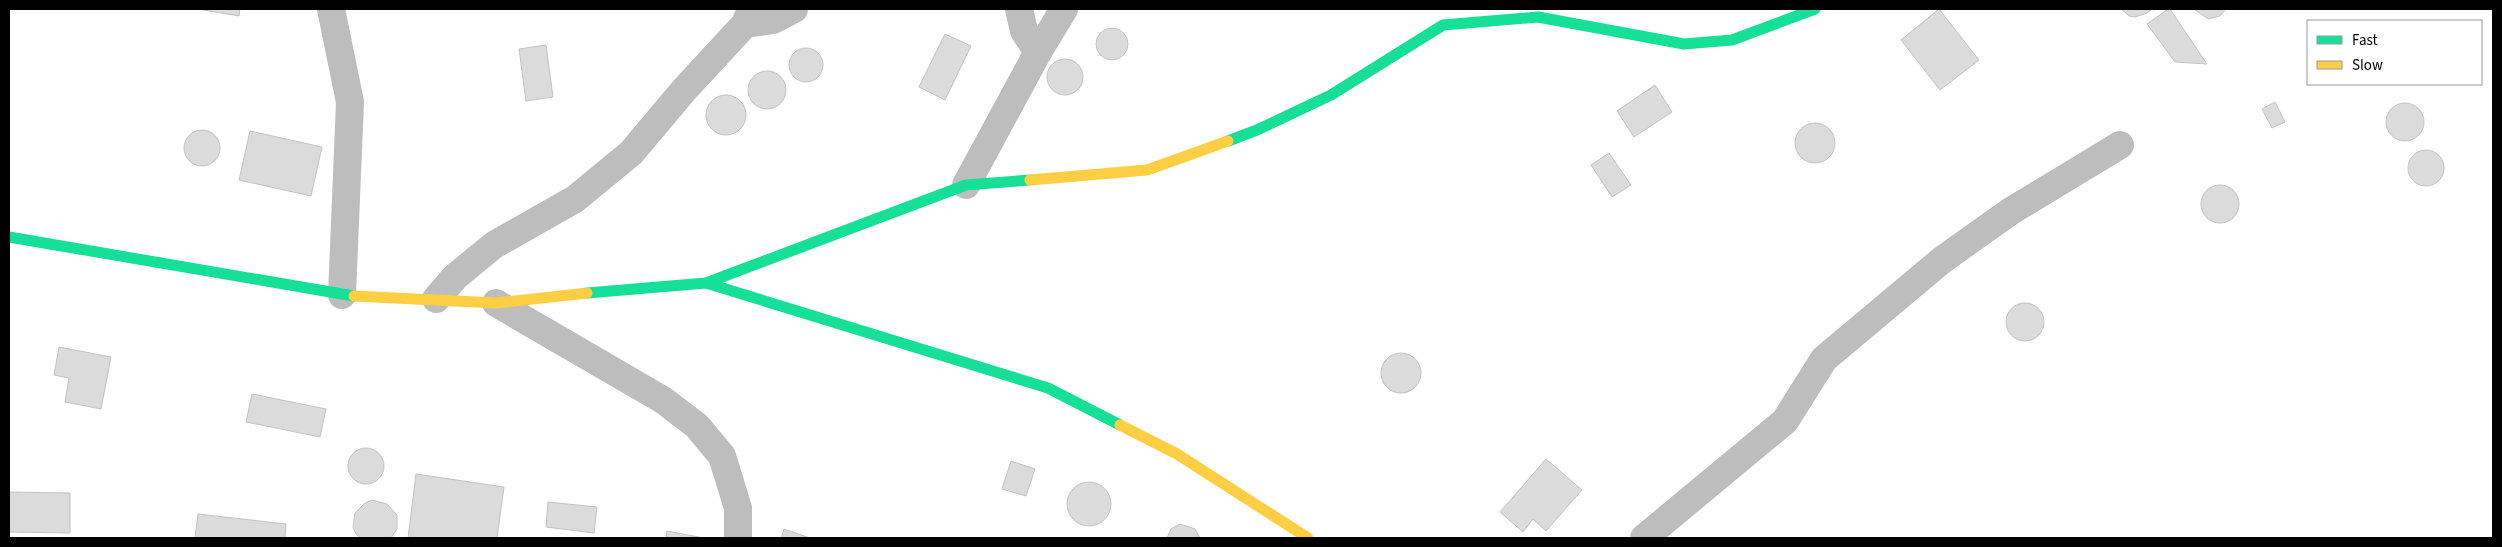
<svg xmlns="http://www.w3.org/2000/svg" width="2502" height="547" viewBox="0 0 2502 547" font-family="'Source Sans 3',sans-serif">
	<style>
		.building { fill: #dbdbdb; stroke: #c3c3c3 }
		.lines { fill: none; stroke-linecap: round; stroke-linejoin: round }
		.street { stroke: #bdbdbd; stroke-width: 28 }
		.fast { stroke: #16e098; stroke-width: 11 }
		.slow { stroke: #ffcf43; stroke-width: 11 }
	</style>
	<rect width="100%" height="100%" fill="#fff"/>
	<g class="building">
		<polygon points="198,9 240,9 239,16"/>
		<polygon points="1939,9 1979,60 1940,90 1901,40"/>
		<polygon points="2121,9 2152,9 2147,13 2135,17 2129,16"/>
		<polygon points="2168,9 2170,9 2207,64 2175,62 2147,24"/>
		<polygon points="2194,9 2226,9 2220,16 2208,19"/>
		<circle cx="1112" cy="44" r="16"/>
		<polygon points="945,34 971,46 945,100 919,87"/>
		<polygon points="546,45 553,97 526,101 519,49"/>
		<circle cx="806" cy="65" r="17"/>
		<circle cx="1065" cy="77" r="18"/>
		<circle cx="767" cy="90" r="19"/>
		<polygon points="1655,85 1672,112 1634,137 1617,111"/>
		<circle cx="726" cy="115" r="20"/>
		<polygon points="2275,102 2285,122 2272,128 2262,109"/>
		<circle cx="2405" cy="122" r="19"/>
		<circle cx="1815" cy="143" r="20"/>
		<circle cx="202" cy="148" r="18"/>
		<polygon points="250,131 322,147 311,196 239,180"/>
		<circle cx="2426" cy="168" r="18"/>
		<polygon points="1609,153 1631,185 1612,197 1591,165"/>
		<circle cx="2220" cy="204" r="19"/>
		<circle cx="2025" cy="322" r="19"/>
		<polygon points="59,347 111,357 101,409 65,402 69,378 54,375"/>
		<circle cx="1401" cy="373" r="20"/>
		<polygon points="252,394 326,409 320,437 246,422"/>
		<circle cx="366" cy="466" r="18"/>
		<polygon points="1546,459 1582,490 1546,531 1533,519 1523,532 1500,512"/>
		<polygon points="1011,461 1035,469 1026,496 1002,489"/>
		<polygon points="416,474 504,487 497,538 408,538"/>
		<circle cx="1089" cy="504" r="22"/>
		<polygon points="9,492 70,493 70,533 9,532"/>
		<polygon points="372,500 387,504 397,515 397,529 391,538 360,538 356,534 353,527 355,513 365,503"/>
		<polygon points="548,502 597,507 594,533 546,527"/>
		<polygon points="198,514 286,524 285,538 195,538"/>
		<polygon points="1180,524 1195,529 1200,538 1167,538 1171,529"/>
		<polygon points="784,529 810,538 781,538"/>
		<polygon points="667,531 704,538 666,538"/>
	</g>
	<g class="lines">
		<g class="street">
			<polyline points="331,9 350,102 342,295"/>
			<polyline points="1019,9 1024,31 1038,52"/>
			<polyline points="745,24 773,20 794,9"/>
			<polyline points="966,185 1038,52 1064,9"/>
			<polyline points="436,299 455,277 494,245 575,199 631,153 684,90 745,24 751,9"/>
			<polyline points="496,303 663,400 697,426 722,456 738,508 738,538"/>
			<polyline points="1644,538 1785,421 1824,359 1942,260 2011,211 2120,145"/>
		</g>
		<g class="fast">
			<polyline points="1228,141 1257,130 1331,95 1443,25 1538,17 1684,44 1732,40 1815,9"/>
			<polyline points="9,237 354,296"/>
			<polyline points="706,283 1048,388 1120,425"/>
			<polyline points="587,293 706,283 966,185 1030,180"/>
		</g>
		<g class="slow">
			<polyline points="1030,180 1147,170 1228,141"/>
			<polyline points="354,296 496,303 587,293"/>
			<polyline points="1120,425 1177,454 1308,538"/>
		</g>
	</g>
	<rect width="2502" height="547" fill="none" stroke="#000000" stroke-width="20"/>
	<rect x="2307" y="20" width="175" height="65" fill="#ffffff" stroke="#999999"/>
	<rect x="2317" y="36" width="25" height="8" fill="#16e098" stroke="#999999"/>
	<text x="2352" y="45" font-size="15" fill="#000000">Fast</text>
	<rect x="2317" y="61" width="25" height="8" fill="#ffcf43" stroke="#999999"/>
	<text x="2352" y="70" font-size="15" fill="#000000">Slow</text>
</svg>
